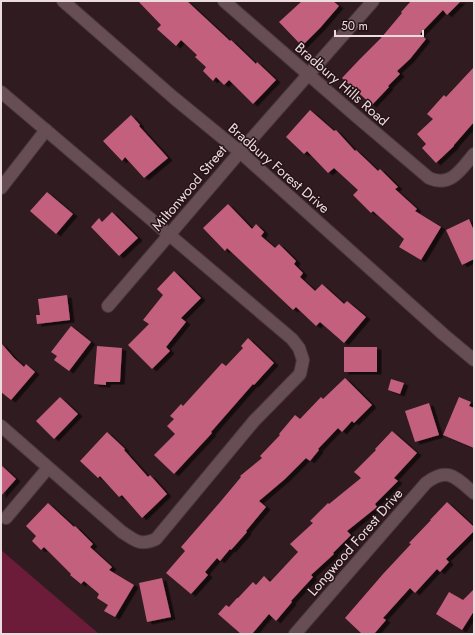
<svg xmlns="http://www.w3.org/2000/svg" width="475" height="635" viewBox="0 0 475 635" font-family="Jost,sans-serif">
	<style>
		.green { fill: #6c1c39 }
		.building { fill: #c2607d; filter: url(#shadow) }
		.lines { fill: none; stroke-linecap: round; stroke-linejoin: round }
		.minor-casing { stroke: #4a393d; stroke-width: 14 }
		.minor { stroke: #664e54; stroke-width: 12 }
		.labels { text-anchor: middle; stroke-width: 3; stroke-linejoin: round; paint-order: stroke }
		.street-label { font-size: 14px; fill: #ebdcdf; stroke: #251217 }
	</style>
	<defs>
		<filter id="shadow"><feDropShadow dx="4.5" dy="2.5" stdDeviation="0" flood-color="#0009"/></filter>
	</defs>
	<rect width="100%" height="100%" fill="#301b20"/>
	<polygon class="green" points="1,550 99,634 1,634"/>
	<g class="building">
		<polygon points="138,1 187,1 230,41 231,40 256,64 257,62 276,80 253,104 229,80 224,85 216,77 213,81 203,71 206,67 195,57 197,55 181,40 176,46 157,29 161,25"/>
		<polygon points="302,1 333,1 339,6 320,28 302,46 279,22"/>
		<polygon points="411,1 461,1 447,15 443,10 420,34 426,39 410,59 397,71 400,74 388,86 389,87 372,105 342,78 359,60 381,38 402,13 401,12"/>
		<polygon points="474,67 474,122 454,145 454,146 436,163 422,148 426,144 417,134 433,119 427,114 444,95 446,97"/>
		<polygon points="310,110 334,131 336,130 355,151 356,150 378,171 380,169 398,187 395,189 417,209 415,211 441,227 421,260 399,247 404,239 373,211 371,213 353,195 358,190 334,168 328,173 307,151 304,154 286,137"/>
		<polygon points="131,115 140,125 139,126 168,158 144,178 125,157 122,161 103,141"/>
		<polygon points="47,192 73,214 56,234 30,211"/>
		<polygon points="228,204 252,229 256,224 264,232 261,236 275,248 279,244 296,261 294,264 303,273 300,277 315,291 322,284 344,304 347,301 366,317 344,343 320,322 316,326 296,307 293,310 227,248 225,251 203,228"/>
		<polygon points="112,212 138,238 119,256 91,227 99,218 102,222"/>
		<polygon points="469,219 474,231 474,259 462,265 446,230"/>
		<polygon points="174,271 201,298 181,318 186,322 166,347 170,351 152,369 128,345 149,324 143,320 163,295 157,289"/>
		<polygon points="67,295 70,320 37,324 36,315 40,315 38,299"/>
		<polygon points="71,326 91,342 69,371 54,360 57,356 51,352"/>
		<polygon points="248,338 274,363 254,385 253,384 211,432 212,433 174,474 154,455 175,434 167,426 174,419 170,416 181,404 183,406 222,363 226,366 243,348 241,346"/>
		<polygon points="1,343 14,358 24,367 26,364 35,372 11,400 1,392"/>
		<polygon points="97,346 122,348 120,382 106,382 106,385 94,384"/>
		<rect x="344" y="347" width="33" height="25"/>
		<polygon points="345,378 372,405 354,423 352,421 342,432 338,428 318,449 319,450 310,461 306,458 285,479 259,501 266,507 246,531 247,532 231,550 230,549 220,561 217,558 205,572 208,575 191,594 166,573 185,551 181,547 221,501 241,477 240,476 262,458 260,456 280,435 279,434 295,415 300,419 321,397 323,399"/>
		<polygon points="391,379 404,383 400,394 388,390"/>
		<polygon points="60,397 78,414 54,439 36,421"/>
		<polygon points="459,397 471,402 469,406 474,408 474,448 443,435"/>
		<polygon points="429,403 439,435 415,442 405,411"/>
		<polygon points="392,431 417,453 394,478 398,481 375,504 377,507 347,531 351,535 333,553 334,554 311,575 313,577 291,601 292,602 276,621 269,614 252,634 241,634 218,614 226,605 229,607 237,598 238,598 253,582 256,585 264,576 270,582 298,552 290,544 313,523 310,521 328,503 329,504 361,478 354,472 376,450 375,449"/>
		<polygon points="107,432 125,449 124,450 148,477 150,475 167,494 142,518 122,495 119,497 100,476 98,478 80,461"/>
		<polygon points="1,465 16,479 1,496"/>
		<polygon points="447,502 474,527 474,531 446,559 449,562 440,572 437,569 415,593 410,588 383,618 386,620 374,634 362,634 345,618 383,574 411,544 409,543 431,520 430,520"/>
		<polygon points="48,503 74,527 75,526 93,544 90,547 112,567 109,570 134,585 115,617 104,611 108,605 97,598 99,594 84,581 81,584 70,575 71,574 44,547 41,550 32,541 36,536 26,526"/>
		<polygon points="162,578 171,617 147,622 139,583"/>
		<polygon points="474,589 474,611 462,630 436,614 449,592 463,600"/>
	</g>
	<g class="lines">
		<g class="minor-casing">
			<g id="minor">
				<polyline points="63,1 174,98 240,152 443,334 474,360"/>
				<path d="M224,1L356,116L429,178C451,188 461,169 474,154"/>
				<path d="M1,92L292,339L299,348L303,360L300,374L254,421L156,539C140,546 136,541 122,532L1,426"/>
				<polyline points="1,188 46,130"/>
				<polyline points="108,306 169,235 240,152 373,1"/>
				<polyline points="6,518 48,468"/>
				<path d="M295,634L426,483C448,466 456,478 474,493"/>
			</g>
		</g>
		<use href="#minor" class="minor"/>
	</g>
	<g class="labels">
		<g class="street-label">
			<text transform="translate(342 84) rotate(41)" y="5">Bradbury Hills Road</text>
			<text transform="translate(279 168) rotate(41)" y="5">Bradbury Forest Drive</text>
			<text transform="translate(189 188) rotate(-50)" y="5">Miltonwood Street</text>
			<text transform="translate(355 542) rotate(-49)" y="5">Longwood Forest Drive</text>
		</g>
	</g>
	<rect width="475" height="635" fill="none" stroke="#ebdcdf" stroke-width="4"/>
	<path d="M335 30v6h88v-6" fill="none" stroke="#ebdcdf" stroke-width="2"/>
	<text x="341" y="30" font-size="12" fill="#ebdcdf" stroke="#251217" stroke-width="3" paint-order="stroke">50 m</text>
</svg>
